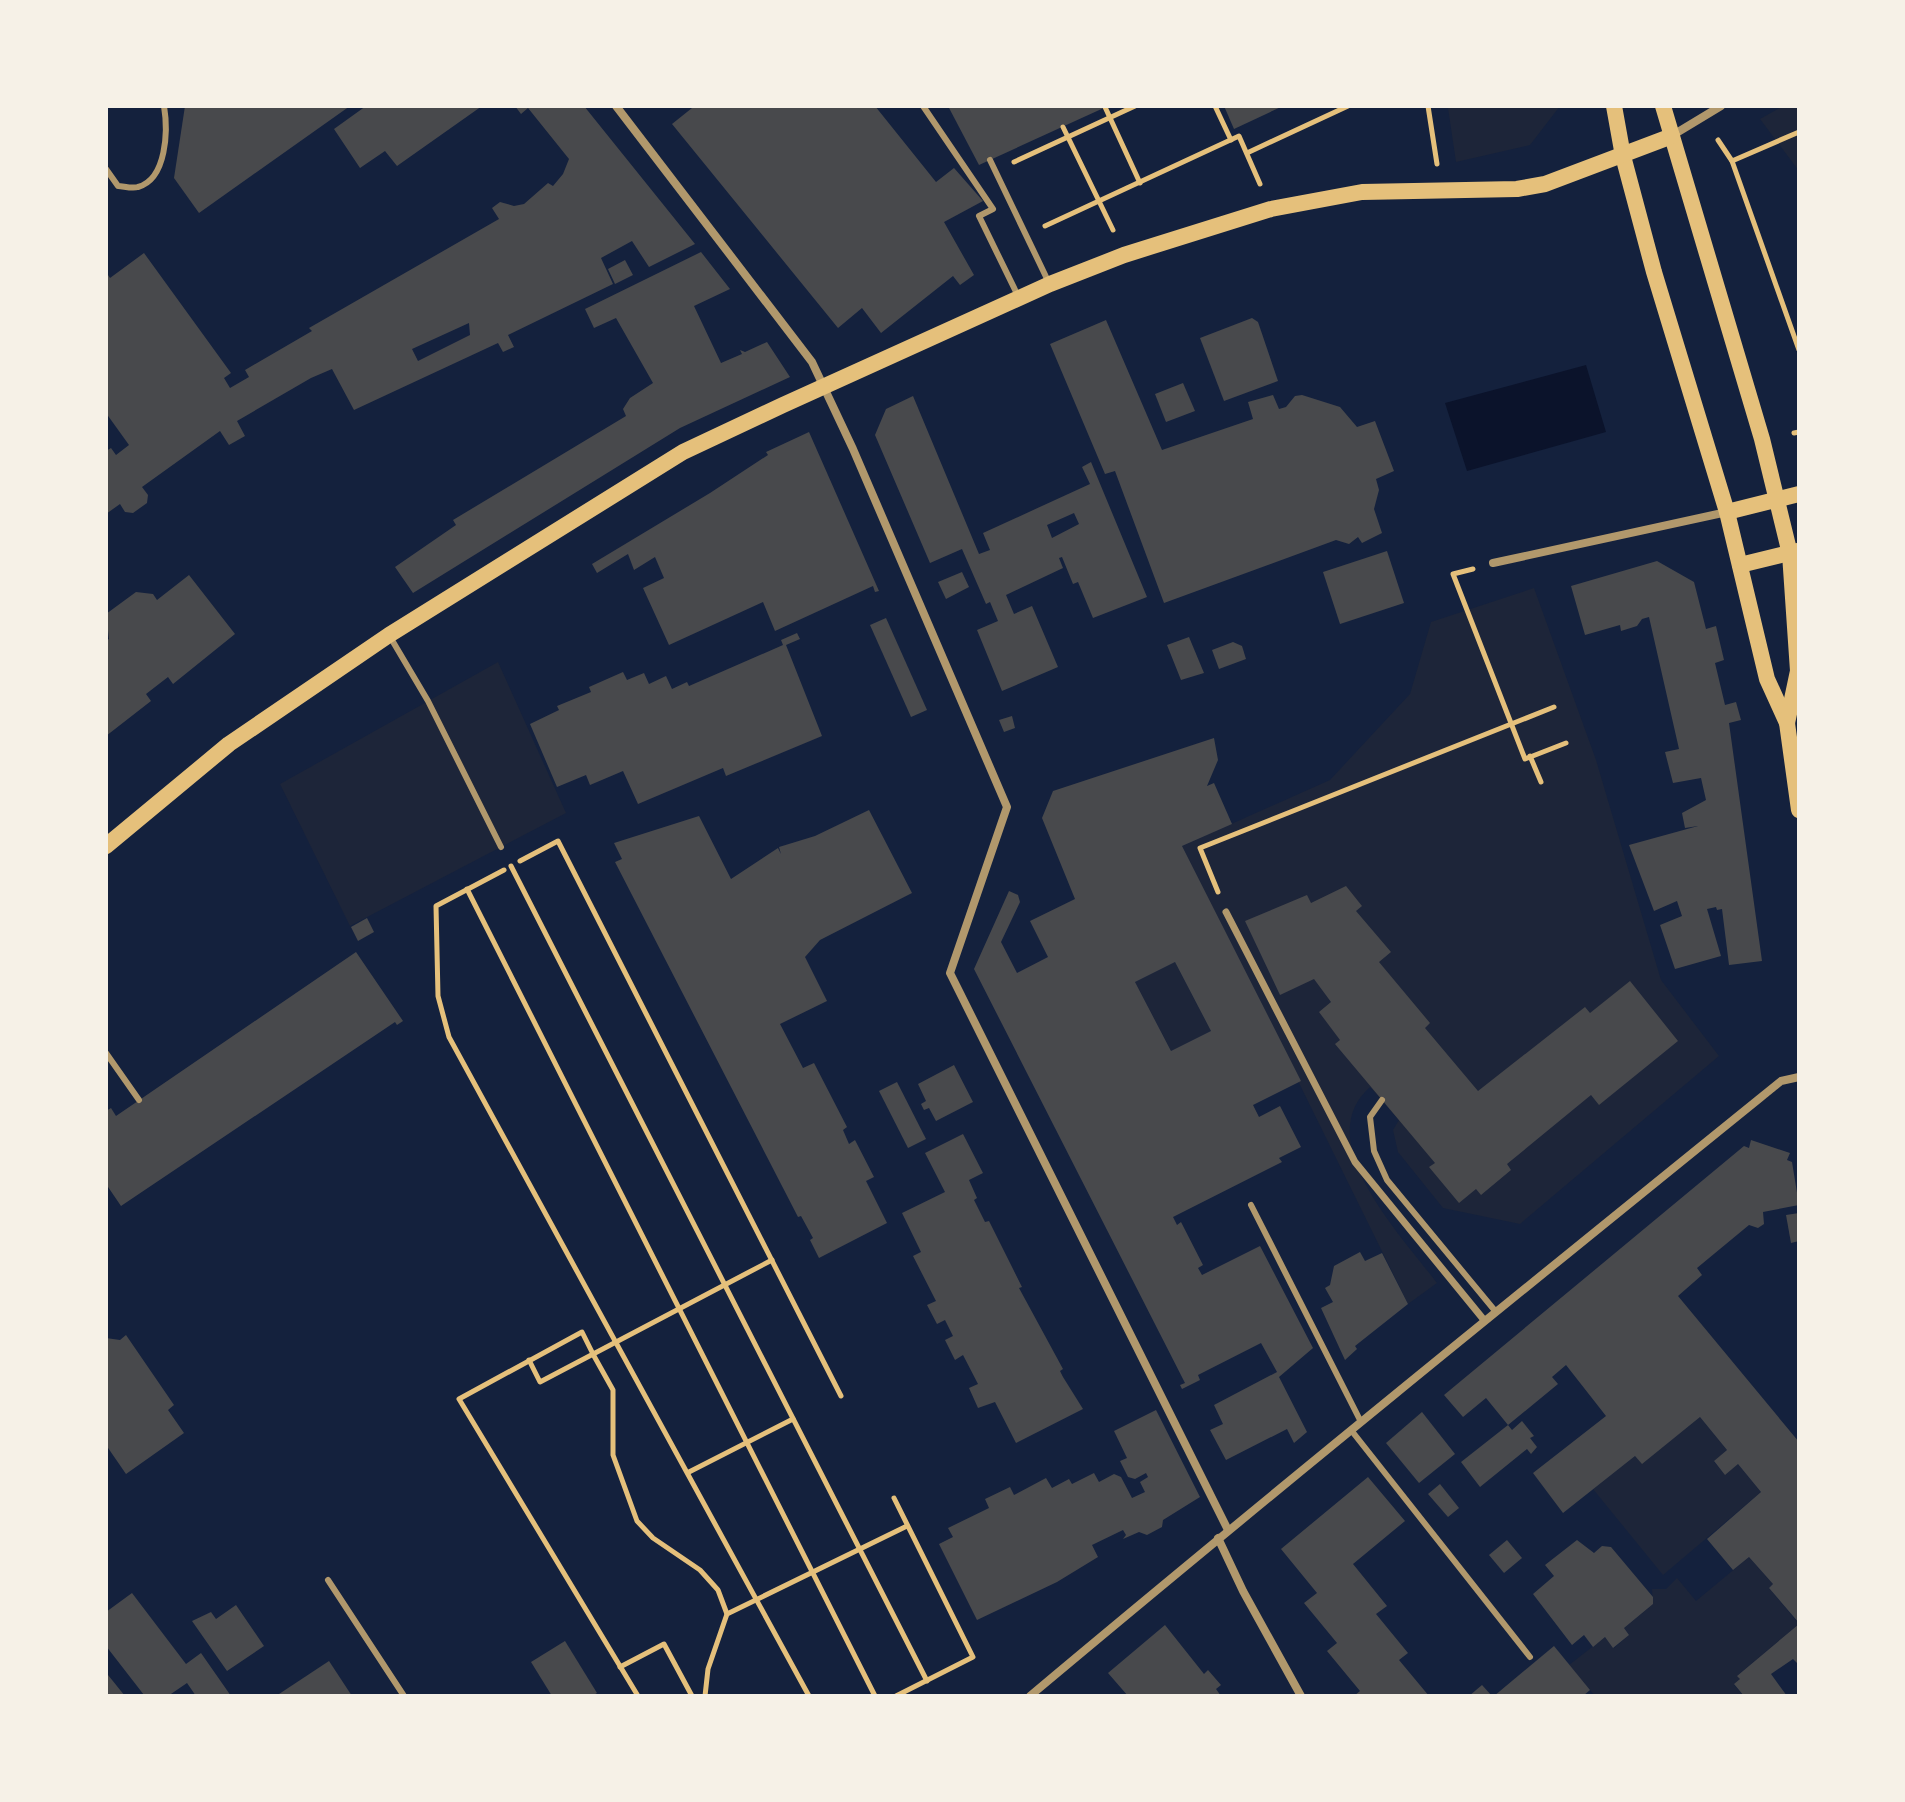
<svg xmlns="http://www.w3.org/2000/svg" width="1905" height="1802" viewBox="0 0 1905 1802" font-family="'Noto Serif',serif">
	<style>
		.green { fill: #1d2539 }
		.water { fill: #0b132b }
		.building { fill: #48494c; fill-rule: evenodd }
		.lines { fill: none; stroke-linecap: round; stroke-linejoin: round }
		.path { stroke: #e5c07b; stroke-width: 5 }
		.service { stroke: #b1986c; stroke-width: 6 }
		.pedestrian { stroke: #b1986c; stroke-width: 7 }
		.minor { stroke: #b1986c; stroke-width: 8 }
		.secondary { stroke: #e5c07b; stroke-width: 16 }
	</style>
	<rect width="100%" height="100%" fill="#14213d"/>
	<g class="green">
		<polygon points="1454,106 1560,106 1530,145 1456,162 1448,108"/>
		<polygon points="1783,106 1799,106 1799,171 1760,119"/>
		<path d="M1534,588L1596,760L1661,980L1719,1056L1520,1224L1443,1208L1398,1152L1393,1130L1399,1120L1370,1087C1309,1141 1402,1236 1437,1283L1408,1304L1182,846L1330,780L1410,694L1431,622Z"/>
		<polygon points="498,662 566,813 350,926 280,784"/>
		<polygon points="1175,962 1211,1031 1171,1051 1135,982"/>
		<polygon points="1700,1417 1727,1450 1714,1462 1725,1474 1738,1464 1761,1492 1663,1575 1593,1489 1635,1456 1642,1463"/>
		<polygon points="1749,1557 1773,1584 1769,1588 1799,1624 1738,1675 1740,1679 1734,1685 1744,1696 1595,1696 1569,1665 1605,1637 1614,1648 1629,1635 1624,1628 1653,1604 1652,1589 1666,1589 1677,1578 1696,1601"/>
	</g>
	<polygon class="water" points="1586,365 1606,432 1467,471 1445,403"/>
	<g class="building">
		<polygon points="185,106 350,106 199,213 174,178"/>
		<polygon points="366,106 482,106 397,166 385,151 360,168 334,129"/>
		<path d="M515,106H584L695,244L649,267L632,241L601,258L613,284L508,335L514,347L503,352L498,343L354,410L332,369L311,378L237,421L245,436L229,445L220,431L142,487L148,495L147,503L133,513L125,512L120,504L106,514V451L111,448L116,455L129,445L106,413V272L110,278L144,253L231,373L224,378L230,388L249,377L245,370L312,331L309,328L499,219L492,208L500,202L514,206L524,204L548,183L553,186L563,174L569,159L528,108L521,114ZM469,323L470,335L418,361L412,349Z"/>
		<polygon points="690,106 875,106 936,182 954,168 983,201 944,222 974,275 960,285 953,276 881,333 862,308 838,328 672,124 692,108"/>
		<polygon points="948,106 1108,106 979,165"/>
		<polygon points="1224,106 1283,106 1234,129"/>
		<polygon points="701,252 730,289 694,306 721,363 742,354 740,350 745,352 767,342 790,377 680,428 413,593 395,567 456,525 453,520 626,416 623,409 630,398 653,383 616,318 594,328 585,309"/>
		<polygon points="625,260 633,275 615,284 608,269"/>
		<polygon points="1252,318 1258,322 1278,381 1224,401 1200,338"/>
		<polygon points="1106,320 1162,450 1253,419 1248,402 1273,395 1279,409 1286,407 1295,396 1302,395 1340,407 1357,427 1375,421 1394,471 1376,479 1379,490 1374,509 1382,533 1362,543 1358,537 1349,544 1336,540 1164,603 1115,471 1105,474 1050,344"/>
		<polygon points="1183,383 1195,411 1166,422 1155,394"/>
		<path d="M913,396L979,554L990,550L983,533L1090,484L1082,467L1091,462L1147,597L1093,618L1078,582L1073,584L1062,557L1059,558L1063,568L1006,595L1014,614L1032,606L1058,667L1002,691L977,630L998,621L990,602L986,604L962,549L930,563L875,435L886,409ZM1074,513L1079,524L1052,538L1047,525Z"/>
		<polygon points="809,432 879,591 875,592 873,586 775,631 763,602 669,645 643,588 664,578 655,557 634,570 628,554 597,573 592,564 710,493 768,455 766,452"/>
		<polygon points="1387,551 1404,603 1340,624 1323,572"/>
		<polygon points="1657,561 1694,582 1706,629 1716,626 1724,660 1715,663 1725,705 1736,702 1741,720 1729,723 1762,961 1729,965 1722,909 1717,910 1716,907 1707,909 1721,956 1675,969 1660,925 1682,916 1677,901 1654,911 1629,845 1698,826 1685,828 1682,813 1706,800 1701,778 1673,783 1665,752 1679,749 1649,617 1642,619 1637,626 1621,631 1620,625 1585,635 1571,586"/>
		<polygon points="962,572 969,587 946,599 938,582"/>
		<polygon points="189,575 235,634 173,684 168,677 146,694 151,701 106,736 106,641 109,639 106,614 136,592 153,594 157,600"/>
		<polygon points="886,618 927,710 911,717 870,625"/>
		<polygon points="797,633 800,639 786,645 822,736 726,776 723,768 638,804 623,771 590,785 586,775 557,787 530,724 559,710 557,706 591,692 589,687 623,672 627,680 644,673 649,684 666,676 672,689 687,682 689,686 783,645 781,640"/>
		<polygon points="1189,637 1204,673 1181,680 1167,645"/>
		<polygon points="1233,642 1242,646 1246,659 1219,669 1212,650"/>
		<polygon points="1012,716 1015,728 1004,732 999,720"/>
		<path d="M1214,738L1218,760L1207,786L1214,783L1232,824L1182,846L1301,1081L1253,1105L1259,1117L1280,1106L1301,1147L1279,1158L1282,1162L1173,1217L1177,1225L1181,1222L1203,1265L1198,1268L1202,1275L1260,1246L1313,1348L1279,1377L1307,1432L1294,1443L1287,1429L1226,1460L1210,1430L1223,1424L1214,1405L1277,1372L1261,1343L1198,1375L1200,1380L1182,1389L1180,1385L1185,1383L974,969L1009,891L1018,895L1020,902L1001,942L1017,973L1048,957L1030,921L1075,899L1042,818L1053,791ZM1175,962L1211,1031L1171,1051L1135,982Z"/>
		<polygon points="869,810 912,893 820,940 805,957 827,1001 780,1024 803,1068 814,1063 847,1127 843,1130 849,1144 855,1140 874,1177 866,1181 887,1223 819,1258 810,1240 813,1238 801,1216 798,1217 615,862 622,859 614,843 699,816 731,879 778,848 781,854 779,847 815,836"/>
		<polygon points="1346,886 1362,906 1356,911 1391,952 1379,962 1430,1023 1425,1028 1478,1091 1585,1007 1590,1013 1630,981 1678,1041 1599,1105 1591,1095 1507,1164 1511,1170 1481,1195 1476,1189 1459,1203 1429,1167 1435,1163 1335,1044 1340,1040 1319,1012 1331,1002 1314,979 1280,995 1245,921 1307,895 1311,903"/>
		<polygon points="367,918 374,932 358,941 351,927"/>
		<polygon points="356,952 403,1021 397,1025 395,1022 121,1206 106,1184 106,1111 111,1108 116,1116"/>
		<polygon points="954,1065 973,1102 936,1121 929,1108 924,1110 921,1104 926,1101 918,1084"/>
		<polygon points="897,1082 926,1139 908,1148 879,1091"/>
		<polygon points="963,1134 983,1173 969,1180 977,1198 974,1200 985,1222 989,1221 1022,1287 1019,1288 1063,1369 1060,1371 1063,1377 1083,1409 1016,1443 995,1402 978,1408 969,1388 978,1384 963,1355 955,1360 945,1340 953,1336 945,1320 937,1324 927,1305 936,1301 913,1256 921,1252 902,1213 945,1192 925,1153"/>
		<polygon points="1751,1140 1790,1153 1787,1160 1792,1162 1799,1205 1763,1212 1764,1224 1758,1228 1749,1225 1697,1268 1702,1275 1678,1296 1799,1442 1799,1623 1769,1588 1773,1584 1749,1557 1733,1570 1707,1539 1761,1492 1738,1464 1725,1475 1714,1461 1727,1450 1700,1417 1642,1464 1635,1456 1563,1513 1533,1473 1606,1416 1566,1365 1552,1377 1558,1384 1508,1425 1486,1398 1463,1417 1444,1395 1744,1146 1749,1148"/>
		<polygon points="1799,1213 1799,1241 1791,1243 1786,1215"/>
		<polygon points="1360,1252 1365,1261 1382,1253 1408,1304 1355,1346 1357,1349 1345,1360 1321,1308 1333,1302 1325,1288 1330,1285 1334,1266"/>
		<polygon points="126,1335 174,1405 168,1410 184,1433 126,1474 106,1445 106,1338 120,1340"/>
		<polygon points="1156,1410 1200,1497 1163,1520 1162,1527 1147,1535 1139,1532 1123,1539 1126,1535 1123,1530 1092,1545 1098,1557 1057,1582 977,1620 939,1544 953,1537 948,1528 989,1508 985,1499 1010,1487 1014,1495 1046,1478 1052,1488 1069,1479 1072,1484 1094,1473 1099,1482 1114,1474 1121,1477 1132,1498 1145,1492 1140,1482 1148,1477 1146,1473 1135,1479 1128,1477 1120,1461 1127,1458 1114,1431"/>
		<polygon points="1422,1412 1455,1454 1419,1483 1386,1443"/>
		<polygon points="1522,1421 1534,1436 1530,1438 1537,1447 1531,1454 1527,1449 1480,1487 1461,1462 1508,1425 1512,1430"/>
		<polygon points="1368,1477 1405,1521 1353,1564 1387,1606 1376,1614 1408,1653 1399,1660 1429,1696 1354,1696 1360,1691 1327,1651 1337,1643 1304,1603 1317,1593 1281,1549"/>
		<polygon points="1440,1484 1459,1508 1448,1517 1428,1494"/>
		<polygon points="1507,1540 1522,1558 1504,1573 1489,1555"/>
		<polygon points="1577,1540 1594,1553 1602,1546 1611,1547 1653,1597 1653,1604 1624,1628 1629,1635 1613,1648 1605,1637 1593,1647 1584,1635 1572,1645 1533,1594 1554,1576 1545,1565"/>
		<polygon points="132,1593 186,1664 201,1653 231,1696 196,1696 187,1683 168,1696 144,1695 106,1646 106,1612"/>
		<polygon points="236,1605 264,1646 227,1671 192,1621 211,1612 216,1619"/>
		<polygon points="1799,1624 1799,1660 1797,1663 1793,1659 1771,1674 1787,1696 1744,1696 1734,1684 1740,1679 1737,1676"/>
		<polygon points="1165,1625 1204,1674 1208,1670 1221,1685 1216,1689 1221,1696 1128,1696 1108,1673"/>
		<polygon points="565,1641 597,1693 592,1696 552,1696 531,1662"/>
		<polygon points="1554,1646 1590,1690 1583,1696 1494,1696"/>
		<polygon points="329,1661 352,1696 276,1696"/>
		<polygon points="108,1675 125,1696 108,1696"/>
		<polygon points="1482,1685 1492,1696 1469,1696"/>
	</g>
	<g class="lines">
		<g class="path">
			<polyline points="1215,106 1231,140"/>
			<polyline points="1428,106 1437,164"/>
			<polyline points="1105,107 1140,183"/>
			<polyline points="1063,127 1113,230"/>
			<polyline points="1718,140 1732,161 1799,350"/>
			<polyline points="1247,153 1348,106"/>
			<polyline points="1732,161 1799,132"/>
			<polyline points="1014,162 1135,106"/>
			<polyline points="1045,226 1239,136 1260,184"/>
			<polyline points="1794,433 1799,432"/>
			<polyline points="1473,569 1453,574 1525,759 1566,743"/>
			<polyline points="1530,756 1541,782"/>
			<polyline points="520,861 558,841 841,1396"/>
			<polyline points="511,866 927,1681"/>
			<polyline points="504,870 436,906 438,996 449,1037 809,1696"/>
			<polyline points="467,889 875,1696"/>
			<polyline points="1218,892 1200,848 1554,707"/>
			<polyline points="592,1352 582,1332 459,1399 638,1696"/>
			<polyline points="594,1356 613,1390 613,1455 637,1521 653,1538 700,1570 718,1590 727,1614 708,1669 705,1696"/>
			<polyline points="529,1360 540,1382 772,1260"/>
			<polyline points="689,1472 793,1419"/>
			<polyline points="894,1498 973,1657 896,1696"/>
			<polyline points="727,1614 907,1526"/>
			<polyline points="620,1667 664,1644 692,1696"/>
		</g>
		<g class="service">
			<polyline points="923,106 993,209 979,216 1019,298"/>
			<polyline points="990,160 1049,283"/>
			<path d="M106,169L118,186C123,186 132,189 138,187C167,179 168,130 164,106"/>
			<polyline points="389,635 428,701 501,847"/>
			<polyline points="106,1053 139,1100"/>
			<polyline points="1382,1100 1370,1117 1374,1151 1387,1180 1496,1312"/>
			<polyline points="1251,1205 1361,1422"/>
			<polyline points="1351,1430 1530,1657"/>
			<polyline points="328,1580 404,1696"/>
		</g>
		<polyline class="pedestrian" points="1226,912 1355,1162 1484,1320"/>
		<g class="minor">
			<polyline points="616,106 812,362 853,449 1007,807 950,973 1228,1530"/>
			<polyline points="1673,135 1721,106"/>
			<polyline points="1493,563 1727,512"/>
			<polyline points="1218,1538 1243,1591 1301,1696"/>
			<path d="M1030,1696C1278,1488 1529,1285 1781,1081L1799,1077"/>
		</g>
		<g class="secondary">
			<polyline points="1614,106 1623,156 1654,272 1727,512 1767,679 1787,723 1799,810"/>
			<polyline points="1663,106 1762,439 1790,554 1798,671 1787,723"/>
			<polyline points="1727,512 1799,494"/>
			<polyline points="1740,565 1797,551"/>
			<polyline points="106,846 229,744 389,635 683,452 783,405 1050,284 1124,255 1271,209 1362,192 1517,189 1545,184 1672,136"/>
		</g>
	</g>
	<rect width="1905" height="1802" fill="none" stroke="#f6f1e7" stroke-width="216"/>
</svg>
